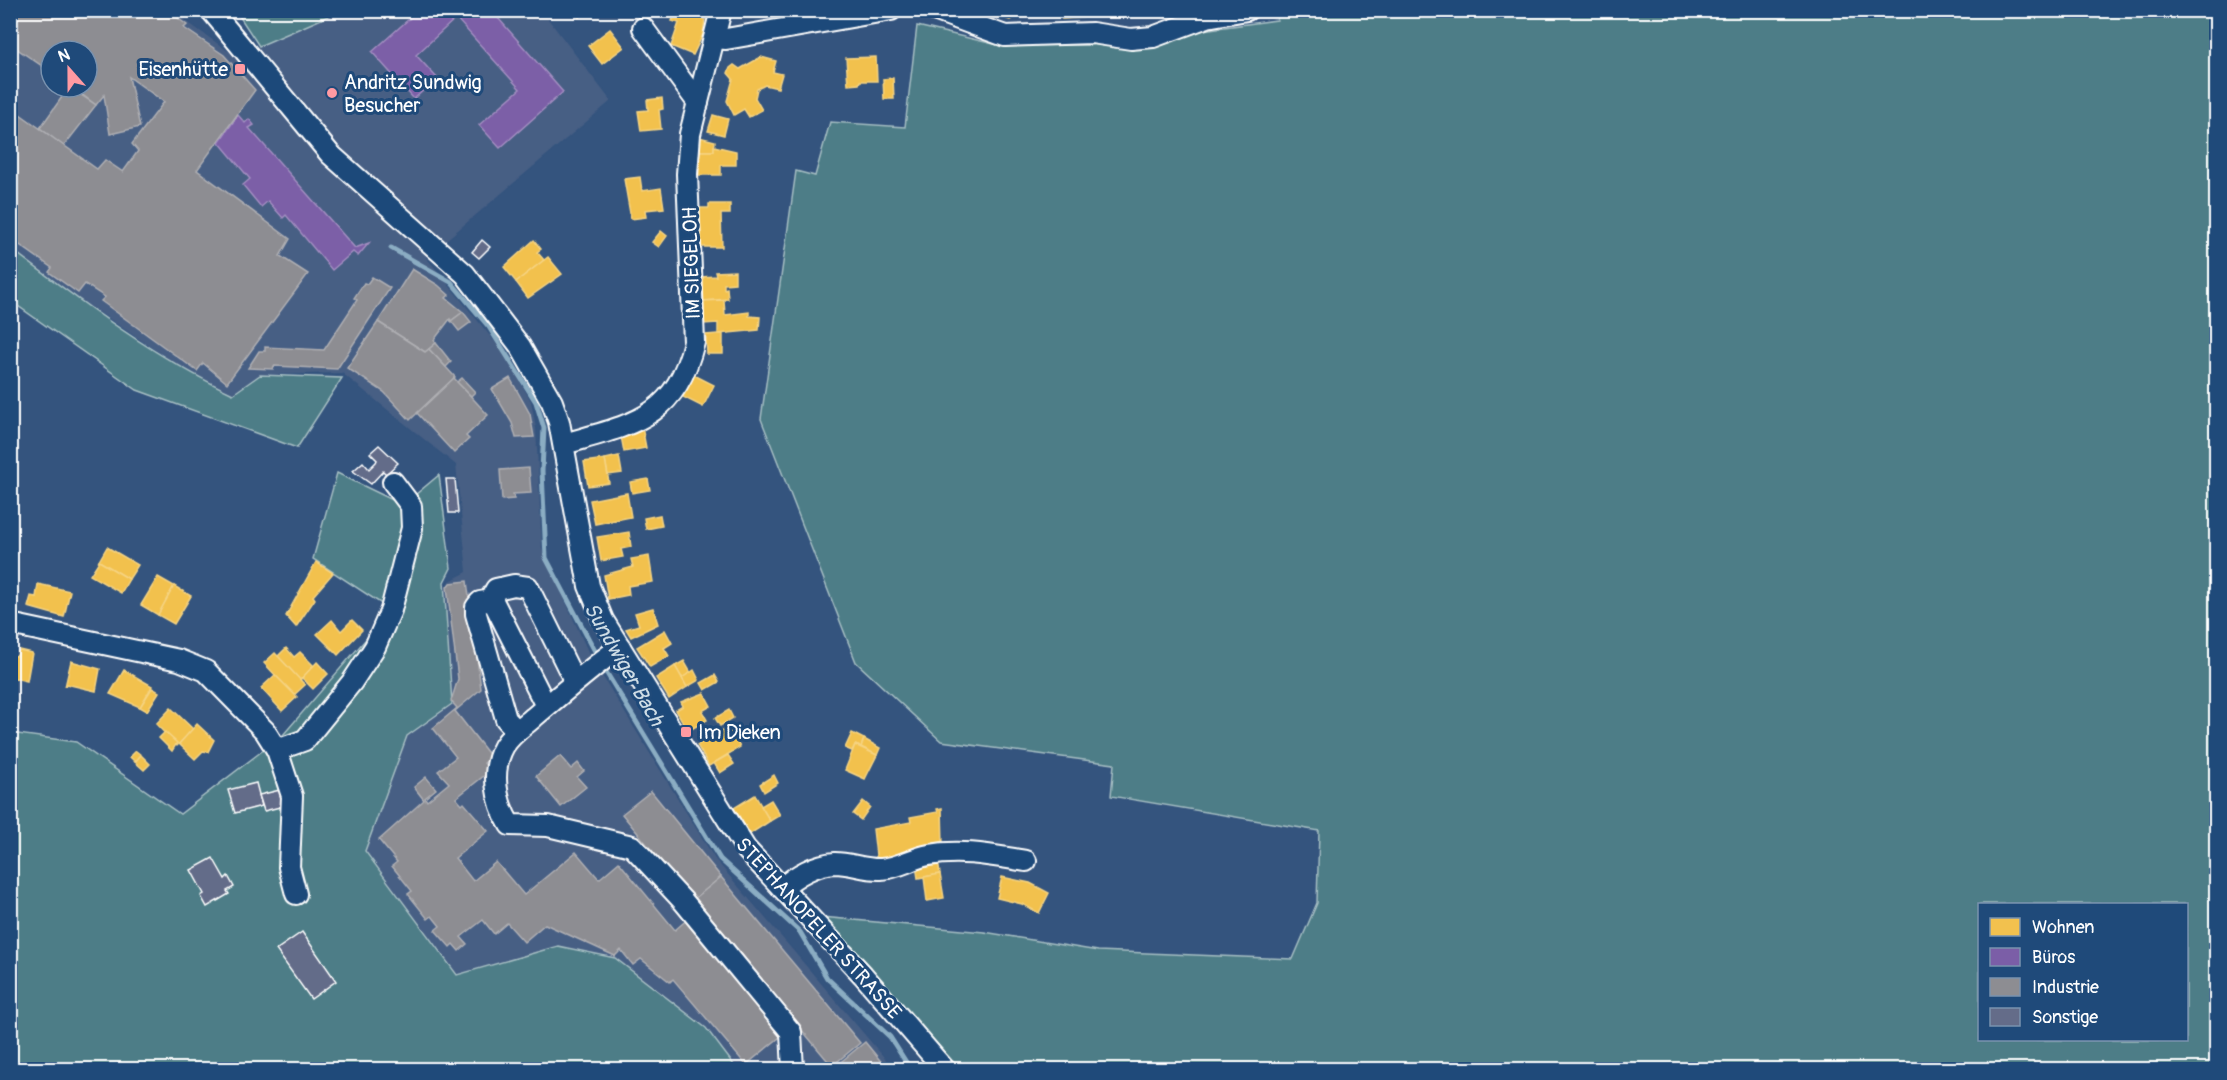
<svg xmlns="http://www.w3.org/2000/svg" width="2227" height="1080" viewBox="0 0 2227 1080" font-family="Pangolin,sans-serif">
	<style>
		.built { fill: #465e84; fill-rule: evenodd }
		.green { fill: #4d7d87; stroke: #a6bec3; stroke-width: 1.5; fill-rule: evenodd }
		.homes { fill: #f2c14e; stroke: #f6d483; stroke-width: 1.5 }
		.offices { fill: #7b5ea7; stroke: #a38ec1; stroke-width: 1.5 }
		.industry { fill: #8d8d92; stroke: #afafb3; stroke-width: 1.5 }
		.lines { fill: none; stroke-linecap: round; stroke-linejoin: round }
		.stream { stroke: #8badc3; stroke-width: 5 }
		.building { fill: #646c89; stroke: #fff; stroke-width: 1.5 }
		.minor-casing { stroke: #fff; stroke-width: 24 }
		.minor { stroke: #1f4a7a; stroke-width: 20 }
		.poi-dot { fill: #ff9aa2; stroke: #1f4a7a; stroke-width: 2 }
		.labels { text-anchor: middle; stroke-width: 6; stroke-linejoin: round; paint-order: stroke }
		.poi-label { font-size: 20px; fill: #fff; stroke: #1f4a7a; text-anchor: start }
		.street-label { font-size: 20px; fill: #fff; stroke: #1f4a7a }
		.water-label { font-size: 21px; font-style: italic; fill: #cfdde6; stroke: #1f4a7a }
	</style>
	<rect width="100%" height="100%" fill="#34547e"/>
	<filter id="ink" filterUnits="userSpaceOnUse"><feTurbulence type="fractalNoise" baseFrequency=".0167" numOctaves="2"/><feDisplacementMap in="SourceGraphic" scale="12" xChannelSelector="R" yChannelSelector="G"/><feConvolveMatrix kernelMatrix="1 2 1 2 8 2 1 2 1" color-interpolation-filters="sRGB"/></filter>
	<g filter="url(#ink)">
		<path class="built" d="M10,11H172L235,56L340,11H542L611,101L426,257L504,353L531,401L536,428L542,549L590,656L715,859L894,1069H737L706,1028L558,946L457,975L365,851L407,736L451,704L445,589L450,581L467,572L456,465L342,373L260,375L233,394L194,376L63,288L11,248ZM51,51H87V87H51Z"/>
		<g class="green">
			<path d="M1278,10L2216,11V1069H960L821,917L984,932L1098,951L1293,959L1317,903L1319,831L1111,796L1114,764L941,741L856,662L761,419L796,171L815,176L830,122L905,127L917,26L998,45H1089L1277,20ZM1980,904H2186V1040H1980Z"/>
			<polygon points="236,11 340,11 259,46"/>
			<path d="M10,248C80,301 153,357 233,394L260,375L342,378L297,448L137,390L11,301Z"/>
			<polygon points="337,473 403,505 439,475 451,568 444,582 452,704 407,736 365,851 457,975 558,946 615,958 706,1028 737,1069 11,1070 11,733 76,742 180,814 283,735 391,610 313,559"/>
		</g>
		<g class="homes">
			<polygon points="575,10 587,10 579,17"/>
			<polygon points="676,10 705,19 703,34 693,55 671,46 679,23 672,21"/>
			<polygon points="994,10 1014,10 1018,14 1010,20 1007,19 1007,13 998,16"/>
			<polygon points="1062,10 1086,10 1087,17 1062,19"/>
			<polygon points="1117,10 1139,10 1139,14 1118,15"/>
			<polygon points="610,29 624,47 602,64 588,46"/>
			<polygon points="761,57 776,61 773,72 782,74 778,88 765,85 757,89 755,98 762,110 749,117 744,109 734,115 727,101 733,79 728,73 730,68 734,65 740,69"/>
			<polygon points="876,57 877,81 860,81 859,84 848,85 846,58"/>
			<polygon points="893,78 894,99 884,99 883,79"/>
			<polygon points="662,98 663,109 659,110 661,129 641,131 638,111 648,110 647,100"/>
			<polygon points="713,115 728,119 724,135 708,131"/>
			<polygon points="699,137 715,141 714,151 699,151"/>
			<polygon points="714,146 736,151 736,165 721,165 721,175 699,175 699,151 714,151"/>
			<polygon points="640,177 642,191 661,188 664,208 645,210 646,217 631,219 624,179"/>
			<polygon points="709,204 730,204 730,214 721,214 722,247 699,247 699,208 709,208"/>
			<polygon points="661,231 667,236 659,247 652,242"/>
			<polygon points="534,240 541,249 537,252 544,260 516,282 504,267"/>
			<polygon points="548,257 562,274 528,298 516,282"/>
			<polygon points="735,271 735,283 724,284 724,289 727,288 728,299 702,301 701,277 716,276 715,272"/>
			<polygon points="724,300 725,315 749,312 749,316 760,317 759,330 718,334 718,323 703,324 702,301"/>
			<polygon points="718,334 723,334 723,354 707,354 706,335"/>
			<polygon points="694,375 714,385 703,407 683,397"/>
			<polygon points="642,427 646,448 624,452 621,436"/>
			<polygon points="619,456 622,473 608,475 605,459"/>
			<polygon points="605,459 609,483 588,486 584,462"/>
			<polygon points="648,479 650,490 632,493 630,482"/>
			<polygon points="627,493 631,517 595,524 590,500"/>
			<polygon points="660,515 662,526 646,529 644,518"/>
			<polygon points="629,532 631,547 621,549 623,557 601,561 597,537"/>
			<polygon points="107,547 138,565 129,579 99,561"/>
			<polygon points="649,556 653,582 628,586 629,595 608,599 604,575 633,567 631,559"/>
			<polygon points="99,561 129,579 121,593 90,575"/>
			<polygon points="316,562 333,573 313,596 315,599 296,627 286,616"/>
			<polygon points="158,577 174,586 158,615 141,605"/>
			<polygon points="38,584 70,591 64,617 28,607 31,596 36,597"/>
			<polygon points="174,586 191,596 174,624 158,615"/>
			<polygon points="653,608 658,624 631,637 626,629 639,625 635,613"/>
			<polygon points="332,620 341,631 352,620 362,630 338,655 317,634"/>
			<polygon points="665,630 672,643 664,648 669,656 650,667 637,647"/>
			<polygon points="286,648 294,657 300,652 314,666 300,680 278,656"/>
			<polygon points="19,650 32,653 27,681 10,677 10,655 17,656"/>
			<polygon points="275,653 305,685 294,695 264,663"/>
			<polygon points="71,661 100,669 96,691 66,684 65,687"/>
			<polygon points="684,661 691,673 682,678 675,666"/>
			<polygon points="317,662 328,674 313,689 302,678"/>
			<polygon points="675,666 687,687 669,699 656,678"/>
			<polygon points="124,670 152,686 140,707 110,694"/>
			<polygon points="694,670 699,680 687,687 682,678"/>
			<polygon points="275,675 297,697 282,711 261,688"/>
			<polygon points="715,675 719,682 705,690 701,683"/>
			<polygon points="152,688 159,692 147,711 140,707"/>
			<polygon points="704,693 711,706 702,711 707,720 688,731 676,710 683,706 681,702"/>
			<polygon points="171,708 193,729 177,746 156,724"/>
			<polygon points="729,710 733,718 720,726 715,718"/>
			<polygon points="197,724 214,740 208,752 203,751 195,759 179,744"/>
			<polygon points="728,727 740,747 709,766 697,745"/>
			<polygon points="165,732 177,743 172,751 159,738"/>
			<polygon points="852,733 864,739 861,747 855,745 852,751 845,748"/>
			<polygon points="864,739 880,748 877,755 861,747"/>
			<polygon points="855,745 877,755 865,779 845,770"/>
			<polygon points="136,751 141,755 135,762 130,757"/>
			<polygon points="141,755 150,764 144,770 135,762"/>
			<polygon points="728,755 734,764 720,773 714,763"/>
			<polygon points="774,775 778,783 764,792 760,784"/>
			<polygon points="755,795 770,821 750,834 734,808"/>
			<polygon points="771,800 780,815 770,821 761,806"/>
			<polygon points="863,801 870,807 861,820 853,814"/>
			<polygon points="942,808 943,845 906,851 907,859 877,864 873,829 911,822 910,817 938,812 937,809"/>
			<polygon points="938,861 940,874 918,878 916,865"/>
			<polygon points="940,874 944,898 927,901 924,877"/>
			<polygon points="1002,877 1030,883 1049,893 1039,913 1022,904 997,898"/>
		</g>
		<g class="offices">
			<polygon points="419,10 491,10 563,92 500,148 479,125 520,89 456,18 416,55 437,78 414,99 372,52"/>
			<polygon points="238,115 245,123 249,119 254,125 249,128 355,248 369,243 358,256 353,252 332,270 286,215 283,218 268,201 261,207 243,185 250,179 219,142"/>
		</g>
		<g class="industry">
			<polygon points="10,10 167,10 187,25 184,28 224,55 255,90 197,170 290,239 280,256 308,274 227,383 203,363 197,371 101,301 105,297 85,284 78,293 49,272 52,268 10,238 10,107 97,169 105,160 123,172 138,151 132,144 164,102 129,77 140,127 110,134 104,95 96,105 72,87 87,87 87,51 51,51 51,72 10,44"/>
			<polygon points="691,10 708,10 705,19 690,13"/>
			<polygon points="69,87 96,105 64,146 40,128"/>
			<polygon points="412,269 438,285 449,295 446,298 463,312 451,321 450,319 434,340 436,343 425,352 378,322"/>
			<polygon points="372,277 390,288 337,369 274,366 273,369 248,368 259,351 265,351 265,347 324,350 357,300 354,298 364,283 367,284"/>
			<polygon points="463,312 471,322 459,331 451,321"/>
			<polygon points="378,322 425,352 429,349 455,377 410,420 384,392 347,368"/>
			<polygon points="436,343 451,362 446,367 429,349"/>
			<polygon points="454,378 488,415 466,436 469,439 454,453 417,413"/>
			<polygon points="462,378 475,392 471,396 457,382"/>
			<polygon points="510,378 530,414 534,437 516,438 512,423 492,389"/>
			<polygon points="529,468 531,493 513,494 514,499 502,500 500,470"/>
			<polygon points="467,581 481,689 455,711 491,757 484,763 490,771 456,798 462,805 464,803 488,831 455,858 473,881 496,862 524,895 576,852 599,879 619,862 675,930 690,917 782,1028 780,1037 746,1065 673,979 670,982 641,959 633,965 621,950 615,956 545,924 524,942 507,923 494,934 483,920 461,937 467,944 459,951 453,944 450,947 435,930 440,926 432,916 428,919 408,894 412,891 392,866 397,862 379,840 424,800 414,787 426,777 436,789 425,798 427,801 449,783 438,771 456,757 433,728 457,708 451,701 458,679 447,587 450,583"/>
			<polygon points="560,756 571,769 578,763 584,771 577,777 586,787 561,807 536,776"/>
			<polygon points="651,791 721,877 693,900 622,814"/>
			<polygon points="721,877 860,1043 832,1066 693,900"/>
			<polygon points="865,1042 888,1070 831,1070"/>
		</g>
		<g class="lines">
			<polyline class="stream" points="391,248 451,282 489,327 536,402 544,428 542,471 546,558 606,672 720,859 800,932 827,978 890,1037 911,1070"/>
		</g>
		<g class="building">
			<polygon points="482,240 490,247 479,258 472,252"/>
			<polygon points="379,445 398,463 386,474 383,471 371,484 353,471 363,462 369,469 376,462 377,460 370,453"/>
			<polygon points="446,479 455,479 458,513 449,513"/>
			<polygon points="256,783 262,806 235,813 228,790"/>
			<polygon points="280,790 284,806 264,811 259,795"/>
			<polygon points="213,858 225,879 228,876 234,887 227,891 229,894 207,907 201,896 204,894 191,870"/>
			<polygon points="302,932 336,981 311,999 276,950"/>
		</g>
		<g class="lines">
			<g class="minor-casing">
				<g id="minor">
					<polyline points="211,10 330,154 465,274 520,346 552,402 559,422 589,586 603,620 746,849 863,975 945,1070"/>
					<polyline points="934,10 1005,36 1092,33 1131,39 1153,37 1207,17 1247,10"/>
					<polyline points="643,28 698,103"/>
					<polyline points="715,38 726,39 891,10"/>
					<path d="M564,444C633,424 675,419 694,342L687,174L690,134L721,10"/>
					<polyline points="493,600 480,602 476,607 476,614 506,719 517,731"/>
					<polyline points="10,624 179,660 206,671 265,731 277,750 292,796 289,867 296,894"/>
					<path d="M620,647C590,669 562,693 534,717C524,726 511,734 504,746C490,771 496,802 510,825L548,826L632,846L684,902L791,1032L793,1070"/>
					<polyline points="546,706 494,603 492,596 496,589 514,585 528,587 575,682"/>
					<polyline points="277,750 305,740 352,682 375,647 391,610 412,528 411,506 393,482"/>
					<path d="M782,888C796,875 816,864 835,863C850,863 866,870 881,869C899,868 912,858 929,855C962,849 994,856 1026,861"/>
				</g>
			</g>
			<use href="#minor" class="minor"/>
		</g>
	</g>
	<g class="poi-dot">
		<rect x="234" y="63" width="12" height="12" rx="3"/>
		<circle cx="332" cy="93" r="6"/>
		<rect x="680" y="726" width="12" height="12" rx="3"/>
	</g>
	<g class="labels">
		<g class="poi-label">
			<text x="228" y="76" text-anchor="end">Eisenhütte</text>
			<text x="344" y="89">Andritz Sundwig<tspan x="344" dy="23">Besucher</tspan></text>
			<text x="698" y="739">Im Dieken</text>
		</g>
		<g class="street-label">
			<text transform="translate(691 263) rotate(-92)" y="7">IM SIEGELOH</text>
			<text transform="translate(819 928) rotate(48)" y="7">STEPHANOPELER STRASSE</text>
		</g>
		<g class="water-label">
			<text transform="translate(624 664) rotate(60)" y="7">Sundwiger Bach</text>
		</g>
	</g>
	<rect width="2227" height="1080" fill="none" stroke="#1f4a7a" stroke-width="36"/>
	<rect x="18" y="18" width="2191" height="1044" fill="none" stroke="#fff" stroke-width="2" filter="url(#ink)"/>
	<rect x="1978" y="903" width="210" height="138" fill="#1f4a7a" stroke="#7992af" stroke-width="1.5"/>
	<rect x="1990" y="918" width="30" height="18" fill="#f2c14e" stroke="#7992af" stroke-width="1.5"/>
	<text x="2032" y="933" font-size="18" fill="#ffffff">Wohnen</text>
	<rect x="1990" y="948" width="30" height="18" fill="#7b5ea7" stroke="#7992af" stroke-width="1.5"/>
	<text x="2032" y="963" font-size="18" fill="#ffffff">Büros</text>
	<rect x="1990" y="978" width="30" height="18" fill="#8d8d92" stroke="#7992af" stroke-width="1.5"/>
	<text x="2032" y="993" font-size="18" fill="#ffffff">Industrie</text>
	<rect x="1990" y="1008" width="30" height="18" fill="#646c89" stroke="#7992af" stroke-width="1.5"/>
	<text x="2032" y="1023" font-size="18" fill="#ffffff">Sonstige</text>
	<g transform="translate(69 69) rotate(339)"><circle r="28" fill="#1f4a7a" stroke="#7992af" stroke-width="1.5"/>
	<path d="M0-4.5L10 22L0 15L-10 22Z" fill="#ff9aa2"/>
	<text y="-9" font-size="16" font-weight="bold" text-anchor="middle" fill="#ffffff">N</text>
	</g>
</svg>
